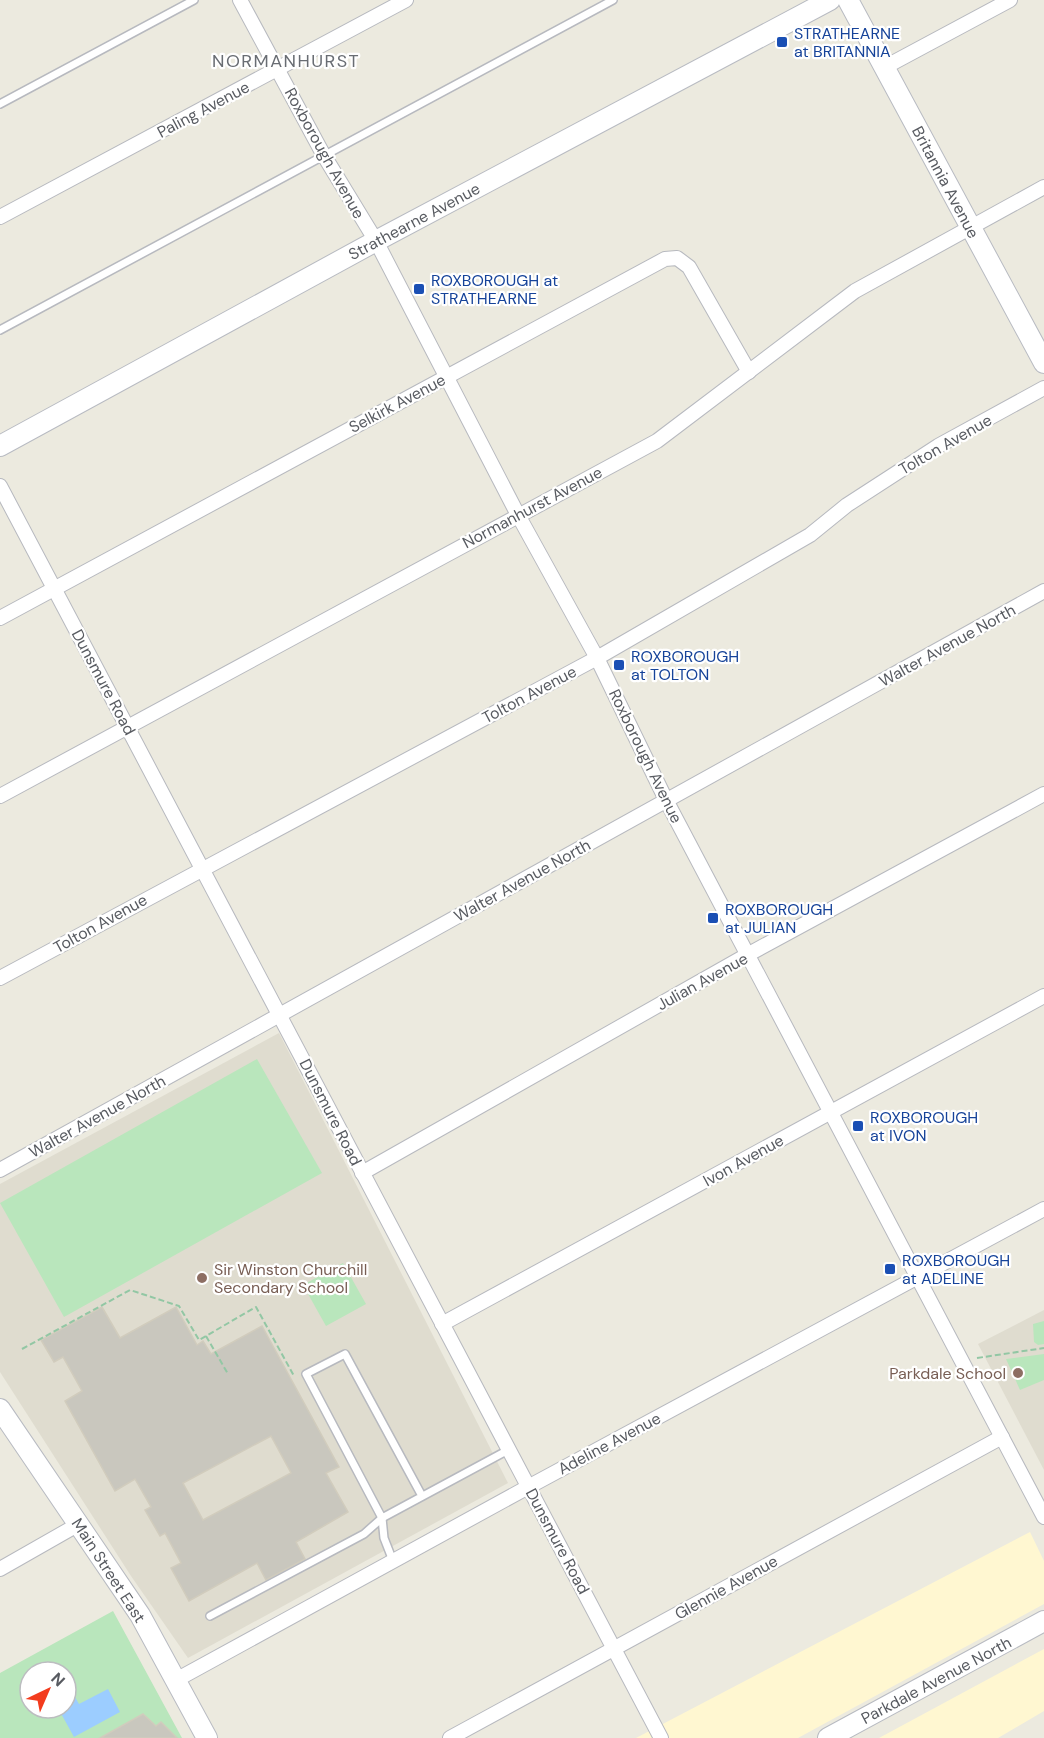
<svg xmlns="http://www.w3.org/2000/svg" width="1044" height="1738" viewBox="0 0 1044 1738" font-family="'DM Sans',sans-serif">
	<style>
		.commercial { fill: #fff7d1 }
		.education { fill: #dfdccf }
		.green { fill: #b9e6bc; fill-rule: evenodd }
		.water { fill: #9ccdff }
		.building { fill: #c9c7be; stroke: #d1ccbd; stroke-width: 1.5; fill-rule: evenodd }
		.lines { fill: none; stroke-linecap: round; stroke-linejoin: round }
		.lane-casing { stroke: #b7b9bf; stroke-width: 10 }
		.street-casing { stroke: #b7b9bf; stroke-width: 16 }
		.secondary-casing { stroke: #b8bbc2; stroke-width: 22 }
		.path { stroke: #92c7a4; stroke-width: 2; stroke-dasharray: 6 3; stroke-linecap: butt }
		.lane { stroke: #fff; stroke-width: 7 }
		.street { stroke: #fff; stroke-width: 14 }
		.secondary { stroke: #fff; stroke-width: 20 }
		.transit-dot { fill: #1a4fb4; stroke: #fff; stroke-width: 2 }
		.education-dot { fill: #8d6e63; stroke: #fff; stroke-width: 2 }
		.labels { text-anchor: middle; stroke-width: 4.5; stroke-linejoin: round; paint-order: stroke }
		.transit-label { font-size: 16px; fill: #164399; stroke: #fff; text-anchor: start }
		.street-label { font-size: 16px; fill: #585b61; stroke: #fff }
		.education-label { font-size: 16px; fill: #785e54; stroke: #fff; text-anchor: start }
		.neighbourhood-label { font-size: 18px; letter-spacing: 1.5px; fill: #696d73; stroke: #fff }
	</style>
	<rect width="100%" height="100%" fill="#eceadf"/>
	<g class="commercial">
		<polygon points="1030,1532 1044,1561 1044,1604 798,1738 636,1738"/>
		<polygon points="1044,1649 1044,1711 998,1738 879,1738"/>
	</g>
	<g class="education">
		<polygon points="279,1033 508,1483 188,1658 131,1576 0,1372 0,1184"/>
		<polygon points="1044,1310 1044,1470 978,1344"/>
	</g>
	<g class="green">
		<polygon points="257,1059 322,1173 64,1317 0,1203"/>
		<polygon points="343,1263 366,1304 326,1326 303,1285"/>
		<polygon points="1044,1321 1044,1344 1038,1345 1034,1342 1033,1324"/>
		<polygon points="1044,1354 1044,1380 1020,1390 1006,1359"/>
		<path d="M113,1611L182,1738H0V1673ZM30,1672H66V1708H30Z"/>
	</g>
	<polygon class="water" points="68,1685 79,1704 108,1689 120,1712 74,1737 58,1708 66,1708 66,1686"/>
	<g class="building">
		<path d="M102,1307L120,1338L176,1307L197,1345L203,1341L211,1354L262,1326L339,1467L326,1473L348,1512L296,1542L305,1559L266,1580L257,1563L189,1601L171,1568L181,1563L165,1533L160,1536L145,1510L151,1507L135,1479L115,1491L65,1401L82,1391L63,1357L54,1362L41,1340ZM271,1436L291,1473L203,1520L183,1483Z"/>
		<polygon points="143,1714 156,1726 161,1722 177,1738 100,1738"/>
	</g>
	<g class="lines">
		<g class="lane-casing">
			<g id="lane">
				<polyline points="0,104 194,0"/>
				<polyline points="0,330 613,0"/>
				<polyline points="422,1496 345,1354 306,1374 382,1518 510,1449"/>
				<polyline points="382,1518 384,1538 393,1561"/>
				<polyline points="210,1616 364,1534 382,1518"/>
			</g>
		</g>
		<g class="street-casing">
			<g id="street">
				<polyline points="240,0 323,154 376,241 518,515 597,658 666,800 1044,1517"/>
				<polyline points="885,67 1010,0"/>
				<polyline points="0,217 406,0"/>
				<polyline points="0,486 661,1738"/>
				<polyline points="0,618 665,259 677,258 689,267 749,372"/>
				<polyline points="0,796 657,441 855,291 1044,187"/>
				<polyline points="0,978 597,658 810,535 847,505 938,446 1044,388"/>
				<polyline points="0,1170 1044,591"/>
				<polyline points="362,1173 747,955 1044,794"/>
				<polyline points="442,1324 1044,996"/>
				<polyline points="0,1569 79,1524"/>
				<polyline points="176,1680 530,1486 1044,1209"/>
				<polyline points="450,1738 1002,1437"/>
			</g>
		</g>
		<g class="secondary-casing">
			<g id="secondary">
				<polyline points="848,0 1044,363"/>
				<polyline points="0,446 376,241 830,0"/>
				<polyline points="0,1409 140,1615 207,1738"/>
				<polyline points="828,1738 1044,1621"/>
			</g>
		</g>
		<g class="path">
			<polyline points="206,1336 228,1374"/>
			<polyline points="22,1349 130,1290 179,1306 199,1340 256,1307 294,1376"/>
			<polyline points="977,1358 1044,1348"/>
		</g>
		<use href="#lane" class="lane"/>
		<use href="#street" class="street"/>
		<use href="#secondary" class="secondary"/>
	</g>
	<g class="transit-dot">
		<rect x="776" y="36" width="12" height="12" rx="3"/>
		<rect x="413" y="283" width="12" height="12" rx="3"/>
		<rect x="613" y="659" width="12" height="12" rx="3"/>
		<rect x="707" y="912" width="12" height="12" rx="3"/>
		<rect x="852" y="1120" width="12" height="12" rx="3"/>
		<rect x="884" y="1263" width="12" height="12" rx="3"/>
	</g>
	<g class="education-dot">
		<circle cx="202" cy="1278" r="6"/>
		<circle cx="1018" cy="1373" r="6"/>
	</g>
	<g class="labels">
		<g class="transit-label">
			<text x="794" y="39">STRATHEARNE<tspan x="794" dy="18">at BRITANNIA</tspan></text>
			<text x="431" y="286">ROXBOROUGH at<tspan x="431" dy="18">STRATHEARNE</tspan></text>
			<text x="631" y="662">ROXBOROUGH<tspan x="631" dy="18">at TOLTON</tspan></text>
			<text x="725" y="915">ROXBOROUGH<tspan x="725" dy="18">at JULIAN</tspan></text>
			<text x="870" y="1123">ROXBOROUGH<tspan x="870" dy="18">at IVON</tspan></text>
			<text x="902" y="1266">ROXBOROUGH<tspan x="902" dy="18">at ADELINE</tspan></text>
		</g>
		<g class="street-label">
			<text transform="translate(203 109) rotate(-28)" y="6">Paling Avenue</text>
			<text transform="translate(325 153) rotate(61)" y="6">Roxborough Avenue</text>
			<text transform="translate(946 182) rotate(62)" y="6">Britannia Avenue</text>
			<text transform="translate(414 221) rotate(-28)" y="6">Strathearne Avenue</text>
			<text transform="translate(397 403) rotate(-28)" y="6">Selkirk Avenue</text>
			<text transform="translate(945 444) rotate(-30)" y="6">Tolton Avenue</text>
			<text transform="translate(532 507) rotate(-28)" y="6">Normanhurst Avenue</text>
			<text transform="translate(947 645) rotate(-29)" y="6">Walter Avenue North</text>
			<text transform="translate(104 682) rotate(62)" y="6">Dunsmure Road</text>
			<text transform="translate(529 694) rotate(-28)" y="6">Tolton Avenue</text>
			<text transform="translate(646 756) rotate(64)" y="6">Roxborough Avenue</text>
			<text transform="translate(522 880) rotate(-29)" y="6">Walter Avenue North</text>
			<text transform="translate(100 923) rotate(-29)" y="6">Tolton Avenue</text>
			<text transform="translate(702 981) rotate(-29)" y="6">Julian Avenue</text>
			<text transform="translate(331 1112) rotate(63)" y="6">Dunsmure Road</text>
			<text transform="translate(97 1116) rotate(-29)" y="6">Walter Avenue North</text>
			<text transform="translate(743 1160) rotate(-29)" y="6">Ivon Avenue</text>
			<text transform="translate(609 1443) rotate(-28)" y="6">Adeline Avenue</text>
			<text transform="translate(558 1541) rotate(62)" y="6">Dunsmure Road</text>
			<text transform="translate(109 1570) rotate(57)" y="6">Main Street East</text>
			<text transform="translate(726 1587) rotate(-29)" y="6">Glennie Avenue</text>
			<text transform="translate(936 1680) rotate(-28)" y="6">Parkdale Avenue North</text>
		</g>
		<g class="education-label">
			<text x="214" y="1275">Sir Winston Churchill<tspan x="214" dy="18">Secondary School</tspan></text>
			<text x="1006" y="1379" text-anchor="end">Parkdale School</text>
		</g>
		<g class="neighbourhood-label">
			<text x="286" y="67">NORMANHURST</text>
		</g>
	</g>
	<g transform="translate(48 1690) rotate(44)"><circle r="28" fill="#ffffff" stroke="#bcbdc0" stroke-width="1.5"/>
	<path d="M0-4.5L10 22L0 15L-10 22Z" fill="#f33c1e"/>
	<text y="-9" font-size="16" font-weight="bold" text-anchor="middle" fill="#585b61">N</text>
	</g>
</svg>
